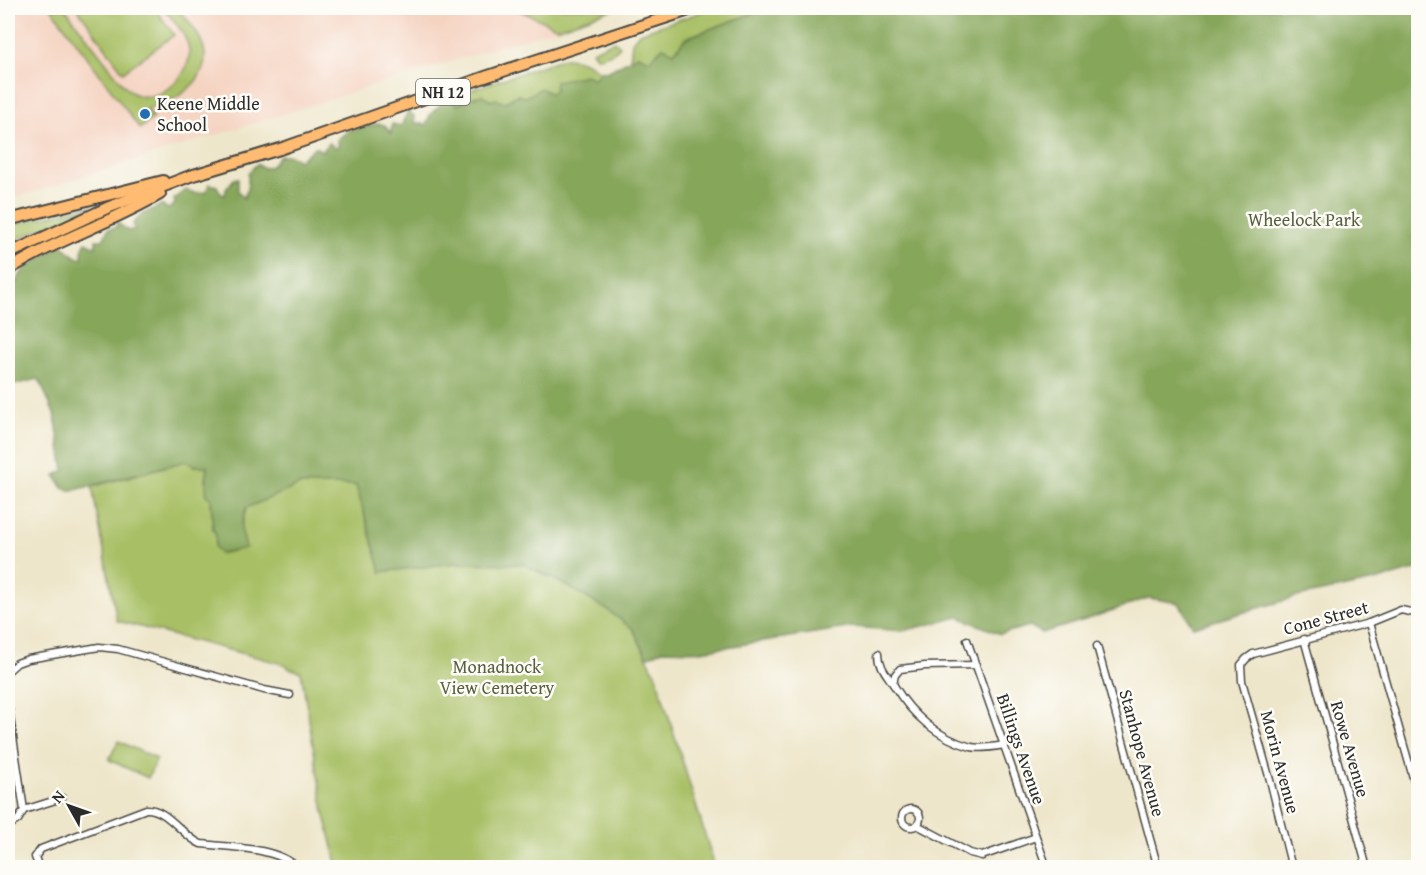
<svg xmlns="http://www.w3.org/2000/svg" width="1426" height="875" viewBox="0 0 1426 875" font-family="'Gentium Book Plus',serif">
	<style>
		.built { fill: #f5d3c1 }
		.green { fill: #a8bf65; stroke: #6a7548; stroke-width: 1.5 }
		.forest { fill: #86a65a; stroke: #586842; stroke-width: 1.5 }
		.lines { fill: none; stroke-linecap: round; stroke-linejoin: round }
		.minor-casing { stroke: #484743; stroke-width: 9 }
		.trunk-casing { stroke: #484743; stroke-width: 14 }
		.minor { stroke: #fff; stroke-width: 6 }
		.trunk { stroke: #ffbb71; stroke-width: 10 }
		.poi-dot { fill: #1f6fb2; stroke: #fdfcf7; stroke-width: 2 }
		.labels { text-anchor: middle; stroke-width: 5; stroke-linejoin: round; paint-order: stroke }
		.shield { fill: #fdfcf7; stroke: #6a6a68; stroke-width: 1.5 }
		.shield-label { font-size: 16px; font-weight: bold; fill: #2b2b2b }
		.poi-label { font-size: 18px; fill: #2b2b2b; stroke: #fdfcf7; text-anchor: start }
		.park-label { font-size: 18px; fill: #575f3f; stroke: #fdfcf7 }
		.street-label { font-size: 18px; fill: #2b2b2b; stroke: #fdfcf7 }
	</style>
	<rect width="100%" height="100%" fill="#fdfcf7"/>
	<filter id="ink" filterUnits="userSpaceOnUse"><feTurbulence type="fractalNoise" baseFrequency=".0167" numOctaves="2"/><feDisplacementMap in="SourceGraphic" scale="12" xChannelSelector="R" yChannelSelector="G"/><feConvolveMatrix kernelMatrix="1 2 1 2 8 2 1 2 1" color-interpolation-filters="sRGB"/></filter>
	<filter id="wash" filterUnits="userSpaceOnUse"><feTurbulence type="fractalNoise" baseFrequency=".008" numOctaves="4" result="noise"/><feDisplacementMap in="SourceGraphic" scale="24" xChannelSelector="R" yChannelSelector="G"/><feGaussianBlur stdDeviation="1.35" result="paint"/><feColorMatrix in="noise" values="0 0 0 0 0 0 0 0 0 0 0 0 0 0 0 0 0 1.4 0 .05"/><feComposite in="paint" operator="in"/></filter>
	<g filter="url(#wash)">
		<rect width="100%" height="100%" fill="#eee6ca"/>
		<polygon class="built" points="8,8 514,8 558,28 8,200"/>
		<g class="green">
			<path d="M51,8H65C79,27 94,47 109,66C116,75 123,87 133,93C156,107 193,75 189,50C187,34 173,20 163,8H178C188,21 205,39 205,56C205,85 171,104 147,109L153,118L140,129Z"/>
			<polygon points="77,8 155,8 174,35 123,72"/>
			<polygon points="514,8 616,8 558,28"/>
			<polygon points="713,8 767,8 686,38 674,52 649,60 638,55 630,59 632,42 639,33"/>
			<path d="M614,41L620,46C615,53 603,57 596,57L592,51Z"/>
			<path d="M564,58C577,58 590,63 600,72L594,79L555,89L551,94L536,92L526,97L517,95L504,103L474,97L456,105L453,99L447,98Z"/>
			<polygon points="92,205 82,211 8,243 8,226"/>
			<polygon points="186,461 194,466 207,466 205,480 211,499 213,530 241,528 246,508 300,485 356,485 381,572 454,563 523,564 566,585 606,609 633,629 656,675 715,867 338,867 324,812 301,672 288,668 287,665 117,621 92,487"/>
			<polygon points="118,741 157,759 148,778 109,760"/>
		</g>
		<path class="forest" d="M767,8H1418V569L1375,581L1297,597L1193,627L1179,603L1148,598L1085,620L1042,633L1030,626L1000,634L959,617L903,631L853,627L701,651L662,650L647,657L633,629L606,609L566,585L523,564L454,563L381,572L356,485H300L246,508L241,528L246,548L220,554L215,547L216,535L213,530L211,499L206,495L207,466H194L186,461L71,491L63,488L55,475L64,471L55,416L39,379L8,386V278L10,276L16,282L24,269L62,245L76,257L82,259C82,252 82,247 86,242L96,247V240H103L108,229L117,227L116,221L128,231L135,229L133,224L141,215L161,205L168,209L175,204L174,199L185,190L195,193L206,192L209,184L217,186L221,194L225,195L226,189L234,179L238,178V191L244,198L248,186V173L257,164L264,168L271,166L280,155H290L300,160L315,147L322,151L329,143L336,148L339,144L337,140L349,130C358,130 379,121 384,125C386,127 388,130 391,133L392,124L401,126L408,111L415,117L414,122L426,125L430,115L447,98L453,99L457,105L474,97L483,95L491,101L496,99L504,103L517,95L526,97L541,88L551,94L555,89V81L587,75L594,79L602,70L607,72L638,55L649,60L663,47L674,52L686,38Z"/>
	</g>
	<g filter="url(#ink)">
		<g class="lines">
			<g class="minor-casing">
				<g id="minor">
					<polyline points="1369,623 1418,795"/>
					<polyline points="1304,639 1367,868"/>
					<polyline points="967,640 1047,868"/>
					<polyline points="1097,646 1158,868"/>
					<path d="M879,653C879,668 888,675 895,687C912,715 938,738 971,747C982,749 993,747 1004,745"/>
					<polyline points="8,671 17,663 28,659 99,647 118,649 264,690 290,695"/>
					<polyline points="893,684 895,675 900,669 925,666 976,665"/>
					<polyline points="8,704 24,810"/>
					<circle cx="911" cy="818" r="9"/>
					<polyline points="917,825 970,853 982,856 1036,837"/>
					<polyline points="8,826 18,820 24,810 62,798"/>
					<path d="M39,868L35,857L41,849L146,809C167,808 182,836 201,844C228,847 277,847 298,868"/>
					<polyline points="1292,868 1270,780 1242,681 1241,665 1246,659 1253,654 1369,623 1401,610 1415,613 1418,618"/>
				</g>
			</g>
			<g class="trunk-casing">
				<g id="trunk">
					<polyline points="8,220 163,181"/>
					<polyline points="8,254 107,208 190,176 280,149 485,77 695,8"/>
					<path d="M8,270C55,240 111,223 160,194"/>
				</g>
			</g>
			<use href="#minor" class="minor"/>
			<use href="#trunk" class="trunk"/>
		</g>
	</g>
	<circle class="poi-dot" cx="145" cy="114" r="6"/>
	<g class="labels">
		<rect class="shield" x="416" y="79" width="54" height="26" rx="4.5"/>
		<g class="shield-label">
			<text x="443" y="98">NH 12</text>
		</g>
		<g class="poi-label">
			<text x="157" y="110">Keene Middle<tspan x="157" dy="21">School</tspan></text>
		</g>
		<g class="park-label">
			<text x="1304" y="226">Wheelock Park</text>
			<text x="497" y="673">Monadnock<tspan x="497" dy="21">View Cemetery</tspan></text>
		</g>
		<g class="street-label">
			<text transform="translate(1326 618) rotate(-15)" y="6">Cone Street</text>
			<text transform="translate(1021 749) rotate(71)" y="6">Billings Avenue</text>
			<text transform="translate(1350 749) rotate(74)" y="6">Rowe Avenue</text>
			<text transform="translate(1142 753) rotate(75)" y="6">Stanhope Avenue</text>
			<text transform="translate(1280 762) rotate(75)" y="6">Morin Avenue</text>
		</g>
	</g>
	<rect width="1426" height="875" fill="none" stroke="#fdfcf7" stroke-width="30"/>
	<g transform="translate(69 806) rotate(310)" stroke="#fdfcf7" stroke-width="4.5" paint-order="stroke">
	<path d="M0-4.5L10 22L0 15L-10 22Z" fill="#2b2b2b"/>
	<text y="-9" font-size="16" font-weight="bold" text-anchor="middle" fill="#2b2b2b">N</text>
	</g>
</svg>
